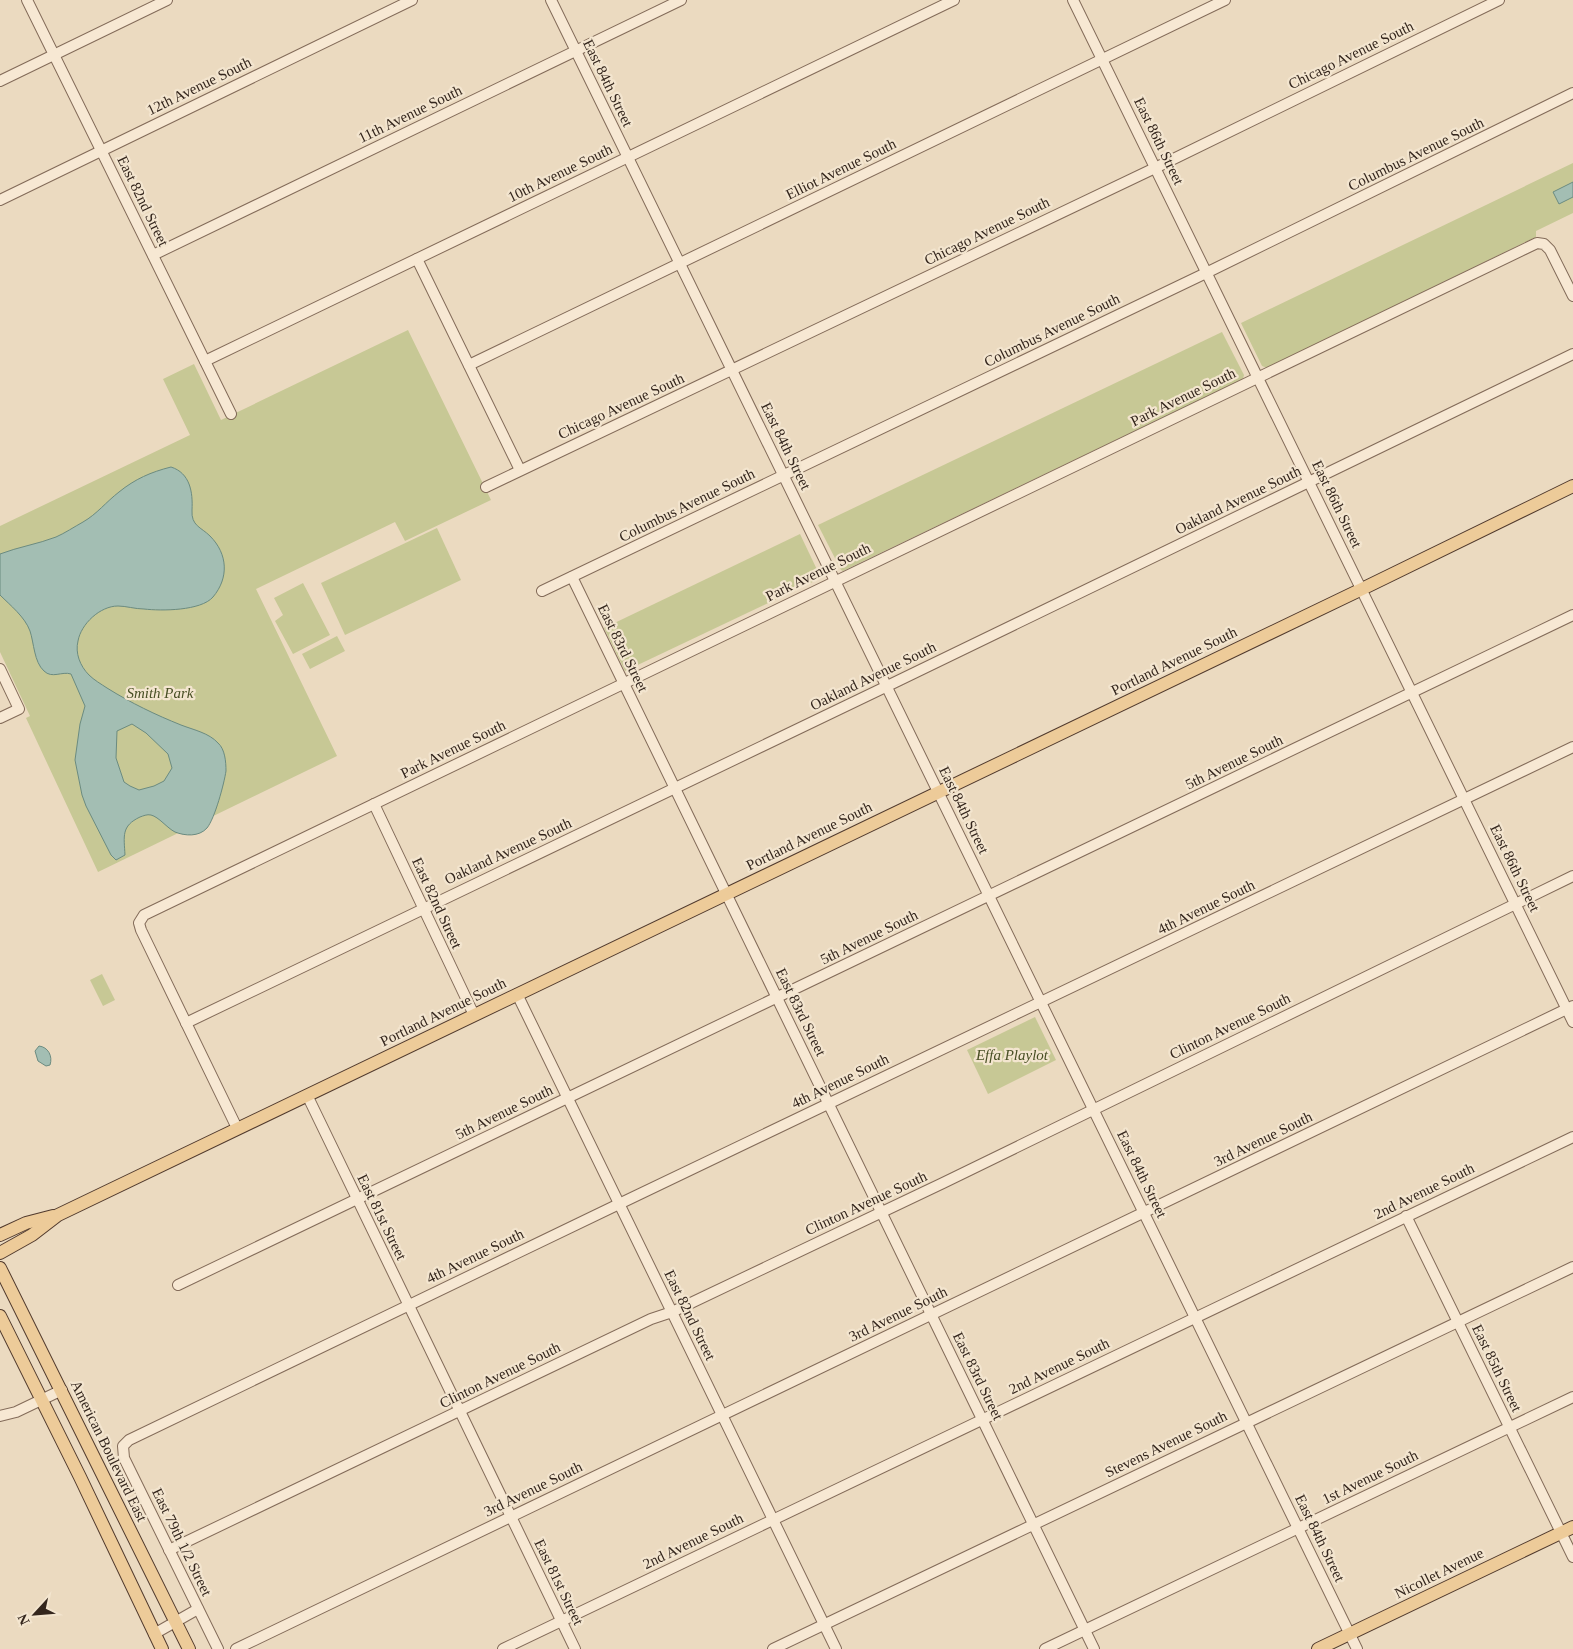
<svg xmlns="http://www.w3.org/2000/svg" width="1573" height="1649" viewBox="0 0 1573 1649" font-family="'Times New Roman',serif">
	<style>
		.green { fill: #c7c895 }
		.water { fill: #a3beb3; stroke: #6b8b80; fill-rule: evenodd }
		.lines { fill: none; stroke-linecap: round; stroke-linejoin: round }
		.minor-casing { stroke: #836b59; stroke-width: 12 }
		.major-casing { stroke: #513a2d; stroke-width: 14 }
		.minor { stroke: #f7e8d3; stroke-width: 10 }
		.major { stroke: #edcb99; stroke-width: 12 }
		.labels { text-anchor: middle; stroke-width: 4.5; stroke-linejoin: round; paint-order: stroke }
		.street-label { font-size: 15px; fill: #34261d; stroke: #f3e5cf }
		.park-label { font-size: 15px; font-style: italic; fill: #484f24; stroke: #f3e5cf }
	</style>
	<rect width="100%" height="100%" fill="#ebdac0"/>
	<g class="green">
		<polygon points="1573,163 1573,213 1536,231 1536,237 1267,368 1262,366 1241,323"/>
		<polygon points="408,330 491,500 405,541 395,522 256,589 337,756 98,872 26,718 30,716 0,652 0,526 190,435 163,379 194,364 221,420"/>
		<polygon points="1222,332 1244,375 1243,379 843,571 841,570 818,525"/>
		<polygon points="437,528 461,580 345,635 321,583"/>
		<polygon points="800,534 821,578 625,671 604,628"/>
		<polygon points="303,583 330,635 293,654 275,621 283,615 274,598"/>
		<polygon points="337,636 345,651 310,669 302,654"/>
		<polygon points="102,974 115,1000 103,1006 90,980"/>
		<polygon points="1035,1017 1056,1060 988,1094 967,1050"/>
	</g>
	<g class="water">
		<polygon points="1573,182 1573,197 1559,204 1553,192"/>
		<path d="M171,467C190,473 193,492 192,510C191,526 201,527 210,536C228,554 229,578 213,597C201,611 161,611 144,609C135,609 126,606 118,606C100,606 81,624 78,641C75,653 80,666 89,675C94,680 101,684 107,688C131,703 156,715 181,725C194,730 209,733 218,743C225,749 226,762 226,771C224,784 215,818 207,828C199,837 185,836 175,832C167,828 159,817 151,815C147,814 143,816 140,817C121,826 124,836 125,855L116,860L111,855L86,806L82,795L75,760L80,724L85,706L71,674C62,671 52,679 44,671C34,662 34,643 30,631C25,617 10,605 0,595V554C18,547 38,544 56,537C65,533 74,527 83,522C97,514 106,502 119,492C135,479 151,472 171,467ZM132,724L146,733L168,754L172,768L164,781L154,786L139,790L130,786L124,782L116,758L117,731Z"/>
		<path d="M39,1046C48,1047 53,1056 50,1065L46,1066L38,1061L35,1051Z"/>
	</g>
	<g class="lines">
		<g class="minor-casing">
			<g id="minor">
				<polyline points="27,0 231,414"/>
				<polyline points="551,0 1357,1649"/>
				<polyline points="1073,0 1573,1022"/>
				<polyline points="0,81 167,0"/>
				<polyline points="0,200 412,0"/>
				<polyline points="153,255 681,0"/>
				<polyline points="417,259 520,470"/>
				<polyline points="205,361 954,0"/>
				<polyline points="469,365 1225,0"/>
				<polyline points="486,487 1155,168 1499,0"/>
				<polyline points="572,577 1094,1649"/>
				<polyline points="542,591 1206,273 1573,93"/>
				<polyline points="0,669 19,709 0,718"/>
				<polyline points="374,804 474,1015"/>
				<polyline points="517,994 836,1649"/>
				<polyline points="186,1023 877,691 1573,354"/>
				<polyline points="307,1095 575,1649"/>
				<polyline points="237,1128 141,930 139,923 144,915 1537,243 1544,244 1550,250 1573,296"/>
				<polyline points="1406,1216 1573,1557"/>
				<polyline points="178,1285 1573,615"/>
				<polyline points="0,1416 16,1412 62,1390"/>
				<polyline points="169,1550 651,1319 672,1312 943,1183 1573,876"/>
				<polyline points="154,1634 198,1609"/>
				<polyline points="218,1649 124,1458 123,1446 129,1440 619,1204 1573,747"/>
				<polyline points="236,1649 1573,1006"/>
				<polyline points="503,1649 1573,1137"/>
				<polyline points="773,1649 1573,1267"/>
				<polyline points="1045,1649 1573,1397"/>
			</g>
		</g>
		<g class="major-casing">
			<g id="major">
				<polyline points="0,1235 26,1223 53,1216"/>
				<polyline points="0,1253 32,1235 58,1215 1362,589 1573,486"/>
				<polyline points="0,1268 189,1649"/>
				<polyline points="0,1316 80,1477 162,1649"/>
				<polyline points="1318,1649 1573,1527"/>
			</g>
		</g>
		<use href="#minor" class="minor"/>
		<use href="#major" class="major"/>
	</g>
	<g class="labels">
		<g class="street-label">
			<text transform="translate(1351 55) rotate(-26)" y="5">Chicago Avenue South</text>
			<text transform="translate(608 83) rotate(64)" y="5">East 84th Street</text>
			<text transform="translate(199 86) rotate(-26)" y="5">12th Avenue South</text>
			<text transform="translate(410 114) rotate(-26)" y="5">11th Avenue South</text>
			<text transform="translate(1159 141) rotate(64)" y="5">East 86th Street</text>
			<text transform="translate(1416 154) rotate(-26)" y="5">Columbus Avenue South</text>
			<text transform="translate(841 169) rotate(-26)" y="5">Elliot Avenue South</text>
			<text transform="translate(560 173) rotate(-26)" y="5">10th Avenue South</text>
			<text transform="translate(143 201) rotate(64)" y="5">East 82nd Street</text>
			<text transform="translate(987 231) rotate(-26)" y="5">Chicago Avenue South</text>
			<text transform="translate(1052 330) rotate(-26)" y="5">Columbus Avenue South</text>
			<text transform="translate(1183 397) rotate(-26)" y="5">Park Avenue South</text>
			<text transform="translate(621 406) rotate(-25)" y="5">Chicago Avenue South</text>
			<text transform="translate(786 446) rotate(64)" y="5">East 84th Street</text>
			<text transform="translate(1238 500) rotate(-26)" y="5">Oakland Avenue South</text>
			<text transform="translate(1337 504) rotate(64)" y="5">East 86th Street</text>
			<text transform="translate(687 505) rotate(-26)" y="5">Columbus Avenue South</text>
			<text transform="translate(818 572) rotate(-26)" y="5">Park Avenue South</text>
			<text transform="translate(623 648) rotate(64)" y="5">East 83rd Street</text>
			<text transform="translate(1174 661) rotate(-26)" y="5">Portland Avenue South</text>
			<text transform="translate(873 676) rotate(-26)" y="5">Oakland Avenue South</text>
			<text transform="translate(453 749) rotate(-26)" y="5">Park Avenue South</text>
			<text transform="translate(1234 762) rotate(-26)" y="5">5th Avenue South</text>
			<text transform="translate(964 810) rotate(64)" y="5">East 84th Street</text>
			<text transform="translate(809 836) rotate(-26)" y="5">Portland Avenue South</text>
			<text transform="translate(508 851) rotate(-25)" y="5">Oakland Avenue South</text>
			<text transform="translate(1515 868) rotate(64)" y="5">East 86th Street</text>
			<text transform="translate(437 903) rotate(65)" y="5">East 82nd Street</text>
			<text transform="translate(1206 907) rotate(-26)" y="5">4th Avenue South</text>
			<text transform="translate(869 937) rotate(-26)" y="5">5th Avenue South</text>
			<text transform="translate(443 1012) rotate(-26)" y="5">Portland Avenue South</text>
			<text transform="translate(801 1012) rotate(64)" y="5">East 83rd Street</text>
			<text transform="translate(1230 1026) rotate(-26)" y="5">Clinton Avenue South</text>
			<text transform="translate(840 1081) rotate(-26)" y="5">4th Avenue South</text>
			<text transform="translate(504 1112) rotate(-26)" y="5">5th Avenue South</text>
			<text transform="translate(1263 1139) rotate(-26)" y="5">3rd Avenue South</text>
			<text transform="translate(1142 1174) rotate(64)" y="5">East 84th Street</text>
			<text transform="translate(1424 1191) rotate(-26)" y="5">2nd Avenue South</text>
			<text transform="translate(866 1203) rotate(-25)" y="5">Clinton Avenue South</text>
			<text transform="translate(382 1217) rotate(64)" y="5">East 81st Street</text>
			<text transform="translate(475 1256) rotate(-26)" y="5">4th Avenue South</text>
			<text transform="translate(898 1314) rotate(-26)" y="5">3rd Avenue South</text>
			<text transform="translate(690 1315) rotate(64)" y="5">East 82nd Street</text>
			<text transform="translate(1059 1366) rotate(-26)" y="5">2nd Avenue South</text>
			<text transform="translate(1497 1368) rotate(64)" y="5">East 85th Street</text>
			<text transform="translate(500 1375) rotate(-26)" y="5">Clinton Avenue South</text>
			<text transform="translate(978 1376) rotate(64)" y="5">East 83rd Street</text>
			<text transform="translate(1166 1444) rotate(-26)" y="5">Stevens Avenue South</text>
			<text transform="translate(109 1451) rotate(64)" y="5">American Boulevard East</text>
			<text transform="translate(1370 1477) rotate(-26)" y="5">1st Avenue South</text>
			<text transform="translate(533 1489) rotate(-26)" y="5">3rd Avenue South</text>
			<text transform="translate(1320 1538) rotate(64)" y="5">East 84th Street</text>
			<text transform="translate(693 1541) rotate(-26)" y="5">2nd Avenue South</text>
			<text transform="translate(182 1542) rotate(64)" y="5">East 79th 1/2 Street</text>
			<text transform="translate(1439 1573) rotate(-26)" y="5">Nicollet Avenue</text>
			<text transform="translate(559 1582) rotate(64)" y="5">East 81st Street</text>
		</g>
		<g class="park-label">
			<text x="160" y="698">Smith Park</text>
			<text x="1012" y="1060">Effa Playlot</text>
		</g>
	</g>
	<g transform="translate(35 1614) rotate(244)" stroke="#f3e5cf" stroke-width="4" paint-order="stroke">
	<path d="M0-4L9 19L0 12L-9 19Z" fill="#34261d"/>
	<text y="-8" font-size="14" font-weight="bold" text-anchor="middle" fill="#34261d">N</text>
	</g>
</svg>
